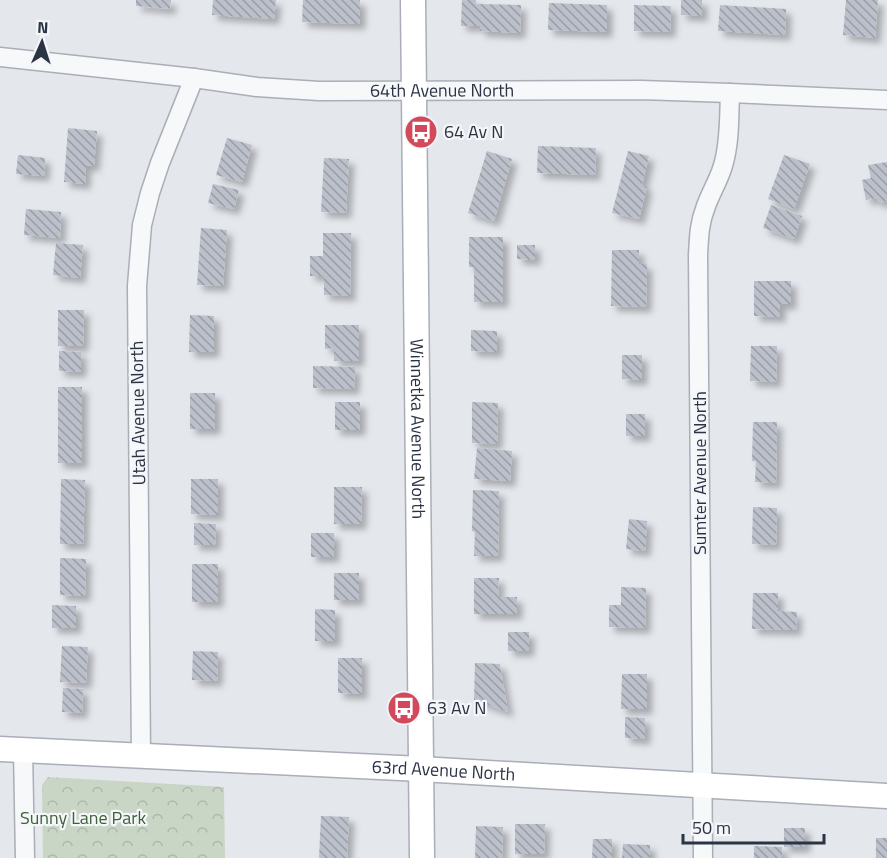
<svg xmlns="http://www.w3.org/2000/svg" width="887" height="858" viewBox="0 0 887 858" font-family="'Titillium Web',sans-serif">
	<style>
		.park { fill: url(#park-crowns) }
		.building { fill: url(#building-back-hatch); filter: url(#shadow) }
		.lines { fill: none; stroke-linecap: round; stroke-linejoin: round }
		.street-casing { stroke: #a9aeb7; stroke-width: 21 }
		.secondary-casing { stroke: #a9aeb7; stroke-width: 27 }
		.street { stroke: #f7f8fa; stroke-width: 18 }
		.secondary { stroke: #fff; stroke-width: 24 }
		.labels { text-anchor: middle; stroke-width: 4.5; stroke-linejoin: round; paint-order: stroke }
		.street-label { font-size: 18px; fill: #2b3445; stroke: #f4f6f9 }
		.poi-label { font-size: 18px; fill: #2b3445; stroke: #f4f6f9; text-anchor: start }
		.park-label { font-size: 18px; fill: #3f6138; stroke: #f4f6f9 }
	</style>
	<defs>
		<pattern id="park-crowns" width="20" height="18" patternUnits="userSpaceOnUse" patternTransform="scale(1.5)"><rect width="20" height="18" fill="#c9d6c5"/><path d="M2 6a3 3 0 1 1 6 0M12 15a3 3 0 1 1 6 0" fill="none" stroke="#adb8ab"/></pattern>
		<pattern id="building-back-hatch" width="6" height="6" patternUnits="userSpaceOnUse" patternTransform="scale(1.5)"><rect width="6" height="6" fill="#bbc0ca"/><path d="M-1 5l2 2M0 0l6 6M5-1l2 2" fill="none" stroke="#989da6"/></pattern>
		<filter id="shadow"><feDropShadow dx="5.5" dy="5.5" stdDeviation="3" flood-color="#0004"/></filter>
	</defs>
	<rect width="100%" height="100%" fill="#e4e7ec"/>
	<polygon class="park" points="48,777 224,787 225,858 43,858 42,785"/>
	<g class="building">
		<polygon points="136,0 171,0 170,9 136,6"/>
		<polygon points="213,0 276,0 274,19 212,15"/>
		<polygon points="303,0 360,0 360,24 302,22"/>
		<polygon points="462,0 476,0 476,4 521,5 520,33 480,31 480,26 461,26"/>
		<polygon points="681,0 702,0 702,16 681,15"/>
		<polygon points="846,0 878,0 875,38 843,35"/>
		<polygon points="549,3 607,5 607,32 548,30"/>
		<polygon points="634,5 671,6 670,32 634,31"/>
		<polygon points="720,5 786,9 785,35 718,31"/>
		<polygon points="68,128 97,131 94,166 86,165 85,184 64,182"/>
		<polygon points="227,138 252,145 242,182 216,175"/>
		<polygon points="538,146 596,148 595,175 537,173"/>
		<polygon points="487,151 512,159 494,221 468,213"/>
		<polygon points="628,151 649,156 642,185 647,186 639,219 612,213"/>
		<polygon points="18,155 45,158 44,176 16,174"/>
		<polygon points="784,155 810,164 794,209 768,199"/>
		<polygon points="324,158 349,159 346,213 321,212"/>
		<polygon points="887,162 887,201 878,203 877,198 866,200 862,180 871,178 868,165"/>
		<polygon points="213,184 239,190 234,209 208,203"/>
		<polygon points="771,205 802,216 794,239 763,228"/>
		<polygon points="26,209 61,212 60,238 24,235"/>
		<polygon points="201,228 227,230 223,286 197,285"/>
		<polygon points="323,233 351,233 350,296 324,295 324,276 310,276 310,256 323,256"/>
		<polygon points="469,237 503,237 503,302 474,302 474,267 469,267"/>
		<polygon points="56,243 83,245 80,278 53,275"/>
		<polygon points="517,245 535,245 535,260 517,259"/>
		<polygon points="612,250 639,250 639,264 647,264 646,307 611,306"/>
		<polygon points="754,281 791,281 791,304 780,304 780,317 754,316"/>
		<polygon points="58,310 84,310 83,346 58,346"/>
		<polygon points="190,315 214,316 214,352 189,352"/>
		<polygon points="325,325 359,325 359,361 334,361 334,348 325,349"/>
		<polygon points="471,330 497,331 497,352 471,351"/>
		<polygon points="751,346 777,346 776,382 750,381"/>
		<polygon points="59,351 81,352 81,372 59,371"/>
		<polygon points="622,355 642,355 642,380 622,379"/>
		<polygon points="313,366 355,367 354,389 313,388"/>
		<rect x="58" y="387" width="24" height="76"/>
		<rect x="190" y="393" width="25" height="36"/>
		<rect x="335" y="402" width="25" height="28"/>
		<polygon points="472,402 498,403 497,444 472,443"/>
		<rect x="626" y="414" width="19" height="22"/>
		<polygon points="753,422 777,422 776,483 755,482 756,461 752,461"/>
		<polygon points="477,448 512,451 510,481 474,479"/>
		<polygon points="61,479 85,480 83,544 60,544"/>
		<polygon points="191,479 218,479 218,515 191,514"/>
		<polygon points="334,487 362,487 361,524 334,524"/>
		<polygon points="473,490 499,491 498,556 474,556 475,532 472,531"/>
		<polygon points="753,507 777,508 776,545 752,544"/>
		<polygon points="629,519 647,521 645,551 626,549"/>
		<polygon points="194,523 216,524 215,545 194,545"/>
		<rect x="311" y="533" width="23" height="24"/>
		<polygon points="60,558 86,559 85,596 60,595"/>
		<rect x="192" y="564" width="26" height="38"/>
		<rect x="334" y="573" width="25" height="27"/>
		<polygon points="474,578 499,578 498,597 517,597 517,614 474,614"/>
		<polygon points="621,587 646,588 645,628 609,627 609,605 621,605"/>
		<polygon points="753,593 778,593 778,611 797,612 796,630 752,629"/>
		<polygon points="52,605 76,606 76,628 52,628"/>
		<polygon points="315,609 335,610 335,641 315,641"/>
		<rect x="508" y="632" width="21" height="19"/>
		<polygon points="62,646 88,647 86,683 60,682"/>
		<polygon points="193,651 218,652 217,681 192,680"/>
		<polygon points="338,658 362,658 362,694 338,693"/>
		<polygon points="475,663 500,664 508,712 474,700"/>
		<polygon points="622,674 647,674 647,709 621,709"/>
		<polygon points="63,688 83,689 82,713 62,712"/>
		<polygon points="625,717 645,718 645,739 625,738"/>
		<polygon points="321,816 349,817 347,858 319,858"/>
		<polygon points="515,824 545,824 544,854 515,854"/>
		<polygon points="476,826 503,827 502,858 475,858"/>
		<rect x="784" y="828" width="21" height="19"/>
		<rect x="876" y="838" width="11" height="20"/>
		<polygon points="593,839 612,839 612,858 592,858"/>
		<polygon points="623,844 650,845 650,858 622,858"/>
		<polygon points="754,846 782,847 782,858 754,858"/>
	</g>
	<g class="lines">
		<g class="street-casing">
			<g id="street">
				<path id="s1" d="M0,57L194,78L257,87L319,91L641,90L730,93L887,100"/>
				<polyline points="23,750 25,858"/>
				<polyline points="141,757 137,286 142,225 150,193 160,163 194,78"/>
				<path d="M703,858L698,255C699,239 699,224 705,209C710,193 720,179 724,162C730,139 729,116 730,93"/>
			</g>
		</g>
		<g class="secondary-casing">
			<g id="secondary">
				<path id="s2" d="M413,0L422,858"/>
				<path id="s3" d="M0,749L421,769L887,796"/>
			</g>
		</g>
		<use href="#street" class="street"/>
		<use href="#secondary" class="secondary"/>
	</g>
	<defs>
		<g id="bus-disc" transform="scale(1.725)"><circle r="9.5" fill="#d1495b" stroke="#f4f6f9"/><path d="M-5-6H5V4H4V6H2V4H-2V6H-4V4H-5ZM-3.5-4V0h7V-4ZM-3.5 1.2v1.5H-2V1.2ZM2 1.2v1.5H3.5V1.2Z" fill="#fff"/></g>
	</defs>
	<g fill-rule="evenodd">
		<use href="#bus-disc" x="421" y="132"/>
		<use href="#bus-disc" x="404" y="708"/>
	</g>
	<g class="labels">
		<g class="street-label">
			<text dy="6" stroke="none"><textPath href="#s1" startOffset="444">64th Avenue North</textPath></text>
			<text transform="translate(138 413) rotate(-91)" y="6">Utah Avenue North</text>
			<text dy="6" stroke="none"><textPath href="#s2" startOffset="429">Winnetka Avenue North</textPath></text>
			<text transform="translate(700 473) rotate(-90)" y="6">Sumter Avenue North</text>
			<text dy="6" stroke="none"><textPath href="#s3" startOffset="444">63rd Avenue North</textPath></text>
		</g>
		<g class="poi-label">
			<text x="444" y="138">64 Av N</text>
			<text x="427" y="714">63 Av N</text>
		</g>
		<g class="park-label">
			<text x="83" y="824">Sunny Lane Park</text>
		</g>
	</g>
	<g transform="translate(42 42) rotate(3)" stroke="#f4f6f9" stroke-width="4.5" paint-order="stroke">
	<path d="M0-4.5L10 22L0 15L-10 22Z" fill="#2b3445"/>
	<text y="-9" font-size="16" font-weight="bold" text-anchor="middle" fill="#2b3445">N</text>
	</g>
	<path d="M683 834v9h141v-9" fill="none" stroke="#2b3445" stroke-width="3"/>
	<text x="692" y="834" font-size="18" fill="#2b3445" stroke="#f4f6f9" stroke-width="4.5" paint-order="stroke">50 m</text>
</svg>
